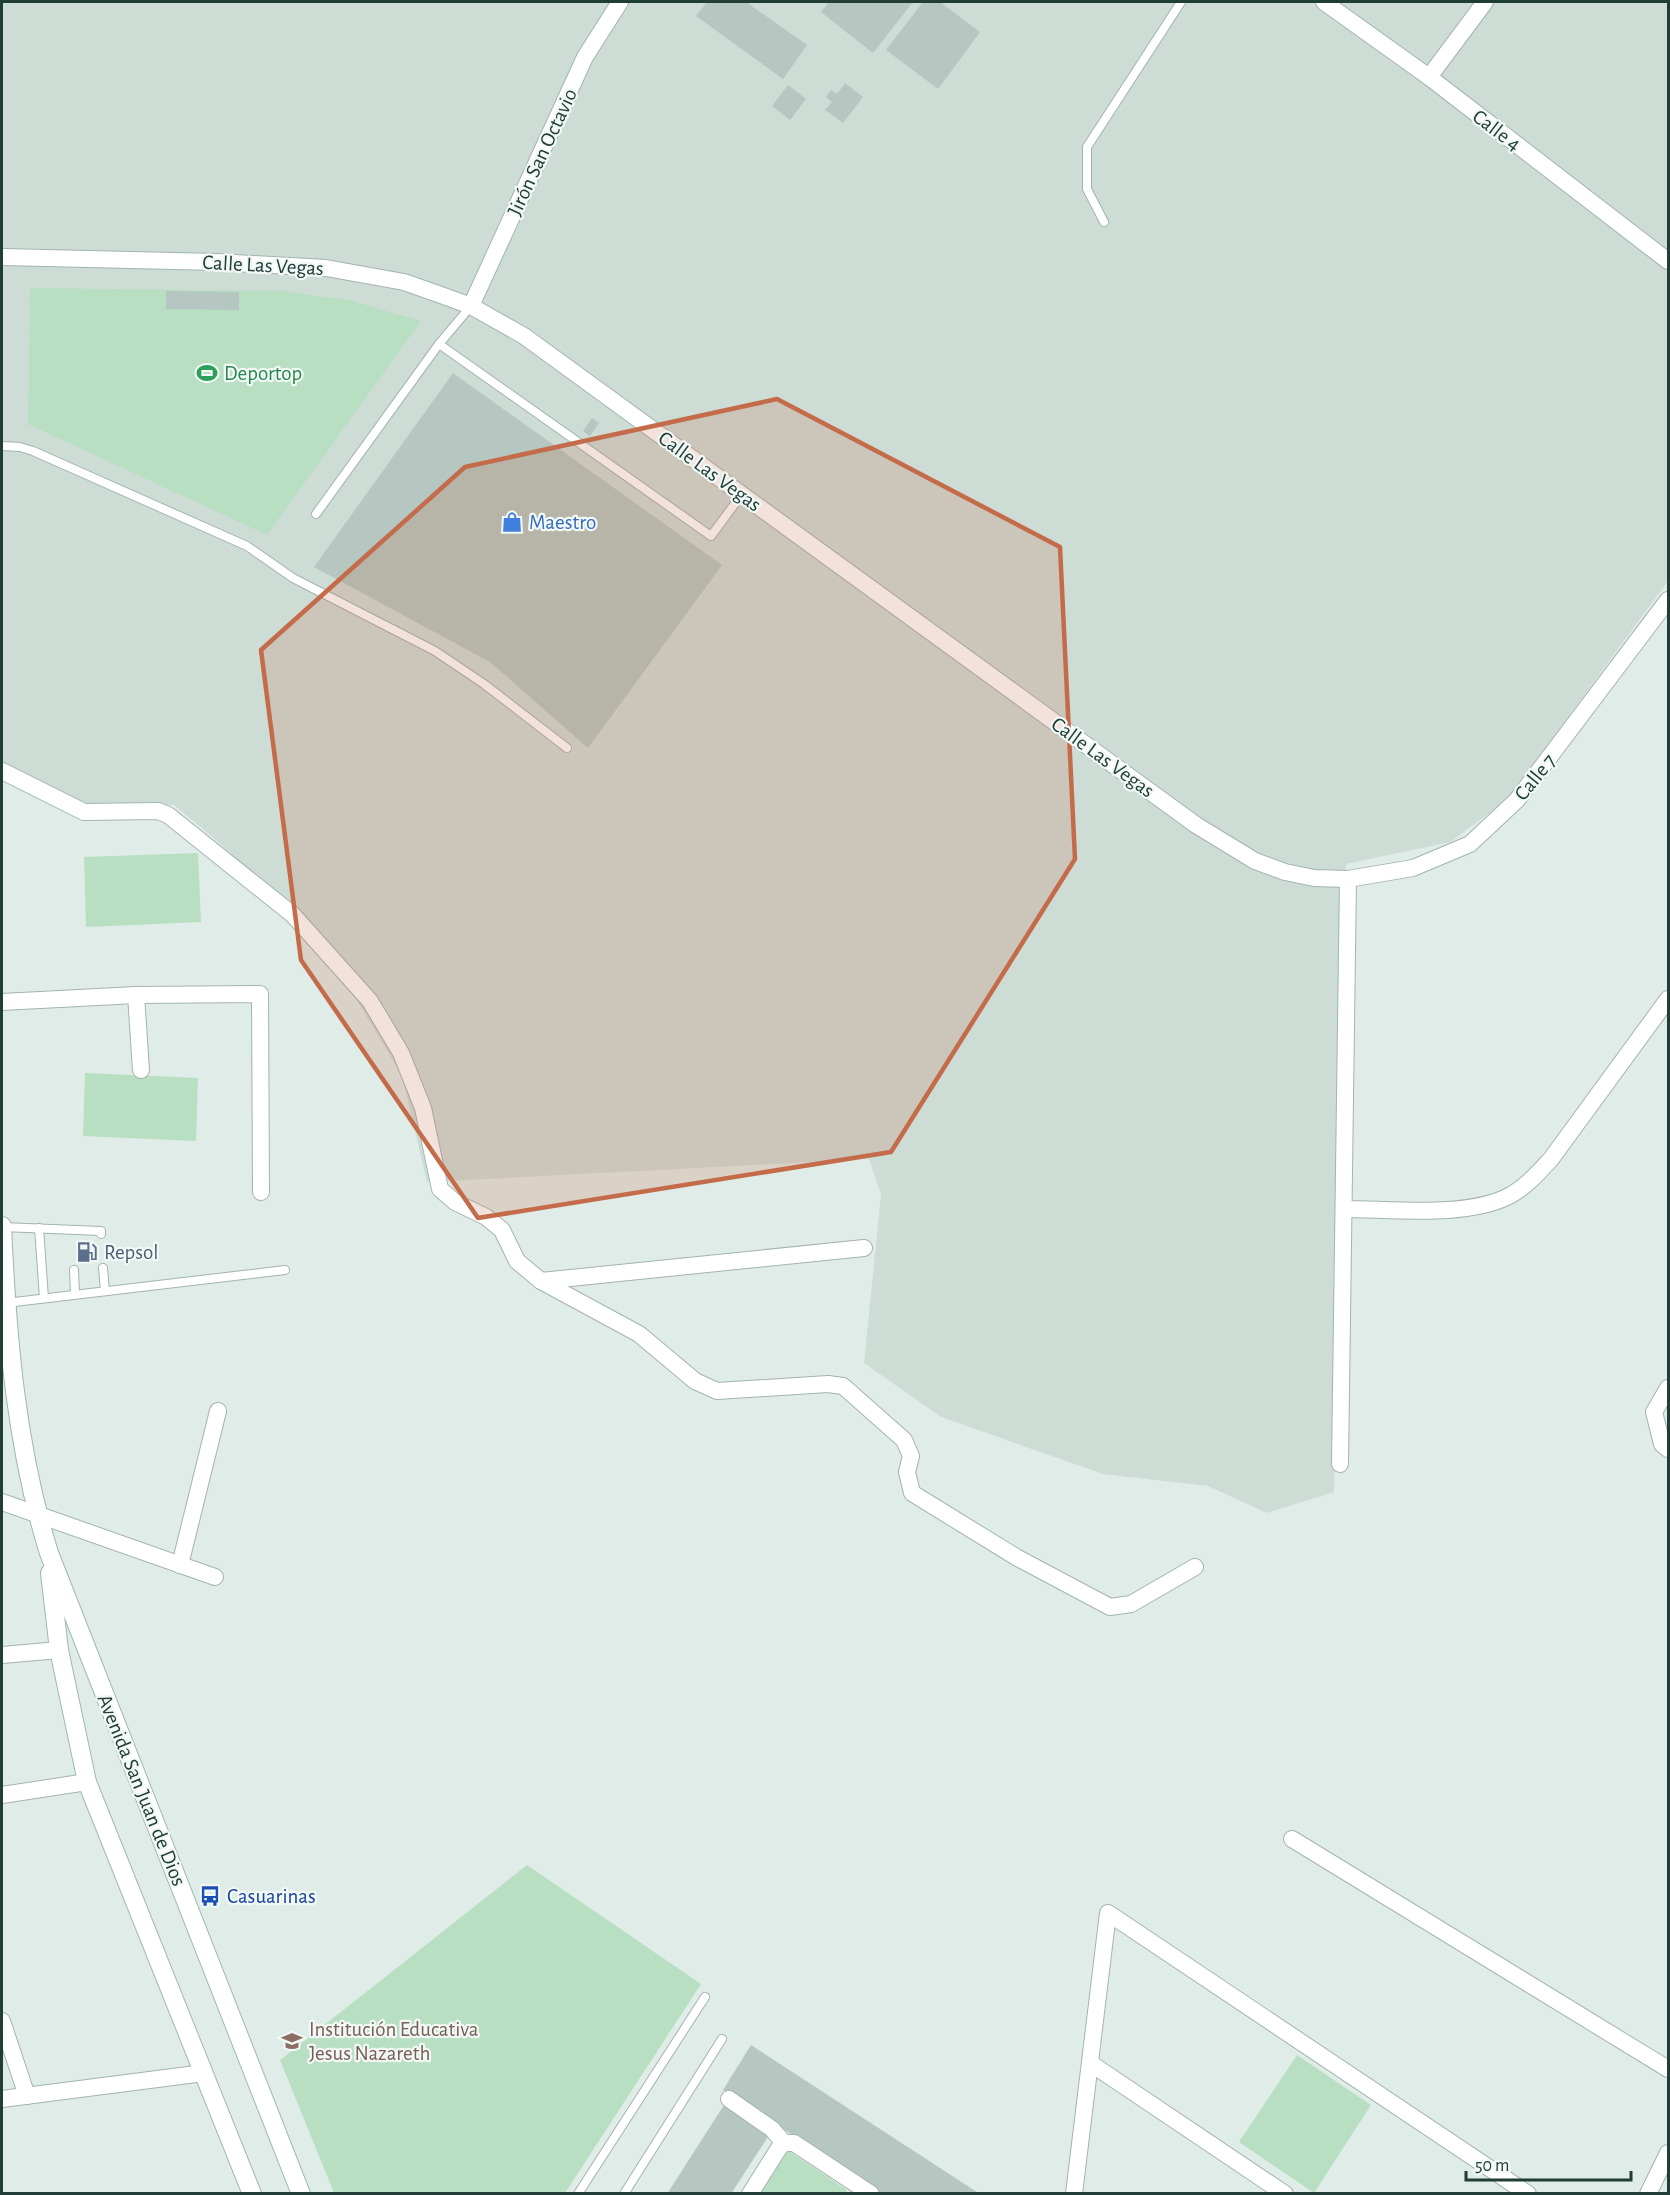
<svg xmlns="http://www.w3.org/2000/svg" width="1670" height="2195" viewBox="0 0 1670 2195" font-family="'Alegreya Sans',sans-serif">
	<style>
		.built { fill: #cedcd6 }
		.green { fill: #b8dfc2 }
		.building { fill: #b5c7c0 }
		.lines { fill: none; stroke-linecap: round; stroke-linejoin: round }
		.lane-casing { stroke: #a3b4ae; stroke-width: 10 }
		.street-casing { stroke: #a3b4ae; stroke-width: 18 }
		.secondary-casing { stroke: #9eb8af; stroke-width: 20 }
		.lane { stroke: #fff; stroke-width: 8 }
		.street { stroke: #fff; stroke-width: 16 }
		.secondary { stroke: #fff; stroke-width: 18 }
		.marked { fill: #c46b4a; fill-opacity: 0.2; stroke: #c46b4a; stroke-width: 4.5; stroke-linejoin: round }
		.labels { text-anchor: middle; stroke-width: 4.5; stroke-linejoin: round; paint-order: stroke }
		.street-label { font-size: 21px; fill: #203d36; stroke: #f1f8f5 }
		.leisure-label { font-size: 21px; fill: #27864d; stroke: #f1f8f5; text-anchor: start }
		.shop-label { font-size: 21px; fill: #366cbe; stroke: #f1f8f5; text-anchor: start }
		.service-label { font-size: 21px; fill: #4e5e75; stroke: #f1f8f5; text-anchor: start }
		.transit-label { font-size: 21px; fill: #164399; stroke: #f1f8f5; text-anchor: start }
		.education-label { font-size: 21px; fill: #785e54; stroke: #f1f8f5; text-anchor: start }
	</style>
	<rect width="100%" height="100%" fill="#e0ece7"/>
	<polygon class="built" points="2,2 1668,2 1668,581 1507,800 1450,842 1346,864 1334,1492 1267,1513 1208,1486 1103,1474 941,1417 864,1363 881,1194 869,1159 427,1182 402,1076 316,932 222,845 174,805 85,805 2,764"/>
	<g class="green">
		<polygon points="30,288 281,291 349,300 421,321 267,535 28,424"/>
		<polygon points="198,853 201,922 86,927 84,857"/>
		<polygon points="85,1073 198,1078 196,1141 83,1136"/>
		<polygon points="527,1865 701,1984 565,2193 334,2193 280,2060"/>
		<polygon points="1297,2055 1371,2105 1314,2193 1239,2142"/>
		<polygon points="786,2149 847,2190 845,2194 756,2194"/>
	</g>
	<g class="building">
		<polygon points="707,2 746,2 807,45 783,79 696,16"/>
		<polygon points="829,2 913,2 873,53 821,12"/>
		<polygon points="923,2 940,2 980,32 938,89 886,50"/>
		<polygon points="845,83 863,97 843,123 825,110 832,102 826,97 831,90 837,94"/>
		<polygon points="788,85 806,99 790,120 772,106"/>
		<polygon points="166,291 239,292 239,310 166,309"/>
		<polygon points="453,373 722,565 588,748 490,662 314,567"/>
		<polygon points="592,418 599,423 590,436 583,431"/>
		<polygon points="751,2045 980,2194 883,2194 723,2090"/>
		<polygon points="724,2105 769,2135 731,2194 667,2194"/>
	</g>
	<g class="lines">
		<g class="lane-casing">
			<g id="lane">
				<polyline points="1104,222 1087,189 1087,147 1181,2"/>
				<polyline points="439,344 711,536 742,494"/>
				<polyline points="2,446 20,447 33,451 247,546 293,578 435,651 484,684 567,748"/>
				<polyline points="316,514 439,344 471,306"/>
				<polyline points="2,1227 101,1231 101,1234"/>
				<polyline points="39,1228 44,1298"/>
				<polyline points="103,1268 105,1291"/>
				<polyline points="74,1270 75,1294"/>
				<polyline points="6,1303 285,1270"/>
				<polyline points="578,2194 705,1997"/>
				<polyline points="624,2194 722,2039"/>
			</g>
		</g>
		<g class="street-casing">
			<g id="street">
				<polyline points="1324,2 1429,77 1668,261"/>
				<polyline points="1429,77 1485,2"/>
				<polyline points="2,257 217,262 326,268 404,282 441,295 471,306 524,336 1196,825 1255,861 1285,872 1314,878 1348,879 1413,868 1470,844 1517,800 1668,600"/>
				<polyline points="471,306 585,57 620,2"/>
				<polyline points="2,771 84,812 158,811 168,815 293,915 370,1001 401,1053 423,1108 440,1189 455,1202 486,1217 502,1230 517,1261 541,1281 639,1334 695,1381 717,1391 828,1384 843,1386 904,1440 911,1456 907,1472 912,1493 1016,1557 1110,1607 1131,1604 1195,1567"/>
				<polyline points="136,995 141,1070"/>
				<polyline points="2,1002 136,995 260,994 261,1192"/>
				<path d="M1344,1209C1392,1209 1466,1218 1509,1196C1526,1187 1538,1173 1551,1159L1668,999"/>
				<polyline points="541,1281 864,1248"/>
				<polyline points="1668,1388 1654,1412 1662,1444 1668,1449"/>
				<polyline points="1340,1464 1348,879"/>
				<polyline points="2,1502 215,1577"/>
				<polyline points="180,1565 218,1411"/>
				<polyline points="2,1655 59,1650"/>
				<polyline points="2,1795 87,1782"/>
				<polyline points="1292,1839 1668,2069"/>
				<polyline points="2,2021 27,2096"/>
				<polyline points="1090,2063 1285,2194"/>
				<polyline points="2,2099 204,2073"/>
				<polyline points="729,2099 772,2129 784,2143"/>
				<polyline points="750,2194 779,2148 784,2143 794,2143 871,2194"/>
				<polyline points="1074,2194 1108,1913 1528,2194"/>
				<polyline points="1648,2194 1668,2153"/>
			</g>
		</g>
		<g class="secondary-casing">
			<g id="secondary">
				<path d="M2,1226C7,1337 16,1447 49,1553L301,2194"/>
				<polyline points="50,1573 59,1650 87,1782 252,2194"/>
			</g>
		</g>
		<use href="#lane" class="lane"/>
		<use href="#street" class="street"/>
		<use href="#secondary" class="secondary"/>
	</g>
	<path class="marked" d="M777,399L1060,547L1075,859L891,1152L478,1218L301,960L261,650L465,467Z"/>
	<defs>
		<g id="stadium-bare" transform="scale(1.62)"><path d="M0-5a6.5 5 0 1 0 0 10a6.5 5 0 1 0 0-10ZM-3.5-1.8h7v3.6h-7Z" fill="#2e9e5b" stroke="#f1f8f5" stroke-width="2.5" paint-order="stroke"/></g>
		<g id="shop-bare" transform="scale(1.62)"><path d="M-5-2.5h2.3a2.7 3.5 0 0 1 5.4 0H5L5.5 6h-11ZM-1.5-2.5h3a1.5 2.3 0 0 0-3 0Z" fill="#3f7fe0" stroke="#f1f8f5" stroke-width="2.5" paint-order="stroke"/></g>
		<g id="fuel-bare" transform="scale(1.62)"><path d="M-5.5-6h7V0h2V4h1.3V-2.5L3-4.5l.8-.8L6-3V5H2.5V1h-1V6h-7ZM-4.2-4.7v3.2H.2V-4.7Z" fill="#5c6f8a" stroke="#f1f8f5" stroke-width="2.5" paint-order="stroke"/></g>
		<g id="bus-bare" transform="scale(1.62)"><path d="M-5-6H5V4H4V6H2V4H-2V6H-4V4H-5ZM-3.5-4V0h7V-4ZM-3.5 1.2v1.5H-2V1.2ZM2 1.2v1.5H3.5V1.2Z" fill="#1a4fb4" stroke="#f1f8f5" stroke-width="2.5" paint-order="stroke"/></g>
		<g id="school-bare" transform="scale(1.62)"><path d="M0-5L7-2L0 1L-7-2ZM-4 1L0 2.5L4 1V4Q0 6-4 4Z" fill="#8d6e63" stroke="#f1f8f5" stroke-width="2.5" paint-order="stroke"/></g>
	</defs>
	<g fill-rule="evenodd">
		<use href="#stadium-bare" x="207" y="373"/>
		<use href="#shop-bare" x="512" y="522"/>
		<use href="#fuel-bare" x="87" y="1252"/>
		<use href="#bus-bare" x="210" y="1896"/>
		<use href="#school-bare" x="292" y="2041"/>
	</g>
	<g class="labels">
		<g class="street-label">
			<text transform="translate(1497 130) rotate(37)" y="7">Calle 4</text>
			<text transform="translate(542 152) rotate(-65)" y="7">Jirón San Octavio</text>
			<text transform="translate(263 265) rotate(3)" y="7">Calle Las Vegas</text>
			<text transform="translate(710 471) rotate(36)" y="7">Calle Las Vegas</text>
			<text transform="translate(1103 757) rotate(36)" y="7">Calle Las Vegas</text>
			<text transform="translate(1535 777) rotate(-51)" y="7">Calle 7</text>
			<text transform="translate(142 1790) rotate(68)" y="7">Avenida San Juan de Dios</text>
		</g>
		<g class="leisure-label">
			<text x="224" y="380">Deportop</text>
		</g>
		<g class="shop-label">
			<text x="529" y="529">Maestro</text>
		</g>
		<g class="service-label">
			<text x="104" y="1259">Repsol</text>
		</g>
		<g class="transit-label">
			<text x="227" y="1903">Casuarinas</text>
		</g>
		<g class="education-label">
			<text x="309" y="2036">Institución Educativa<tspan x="309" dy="24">Jesus Nazareth</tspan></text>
		</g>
	</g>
	<rect width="1670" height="2195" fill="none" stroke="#203d36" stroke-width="6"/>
	<path d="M1466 2171v9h165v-9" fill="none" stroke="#203d36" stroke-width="3"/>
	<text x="1475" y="2171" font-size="18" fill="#203d36" stroke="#f1f8f5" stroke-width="4.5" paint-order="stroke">50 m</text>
</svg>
